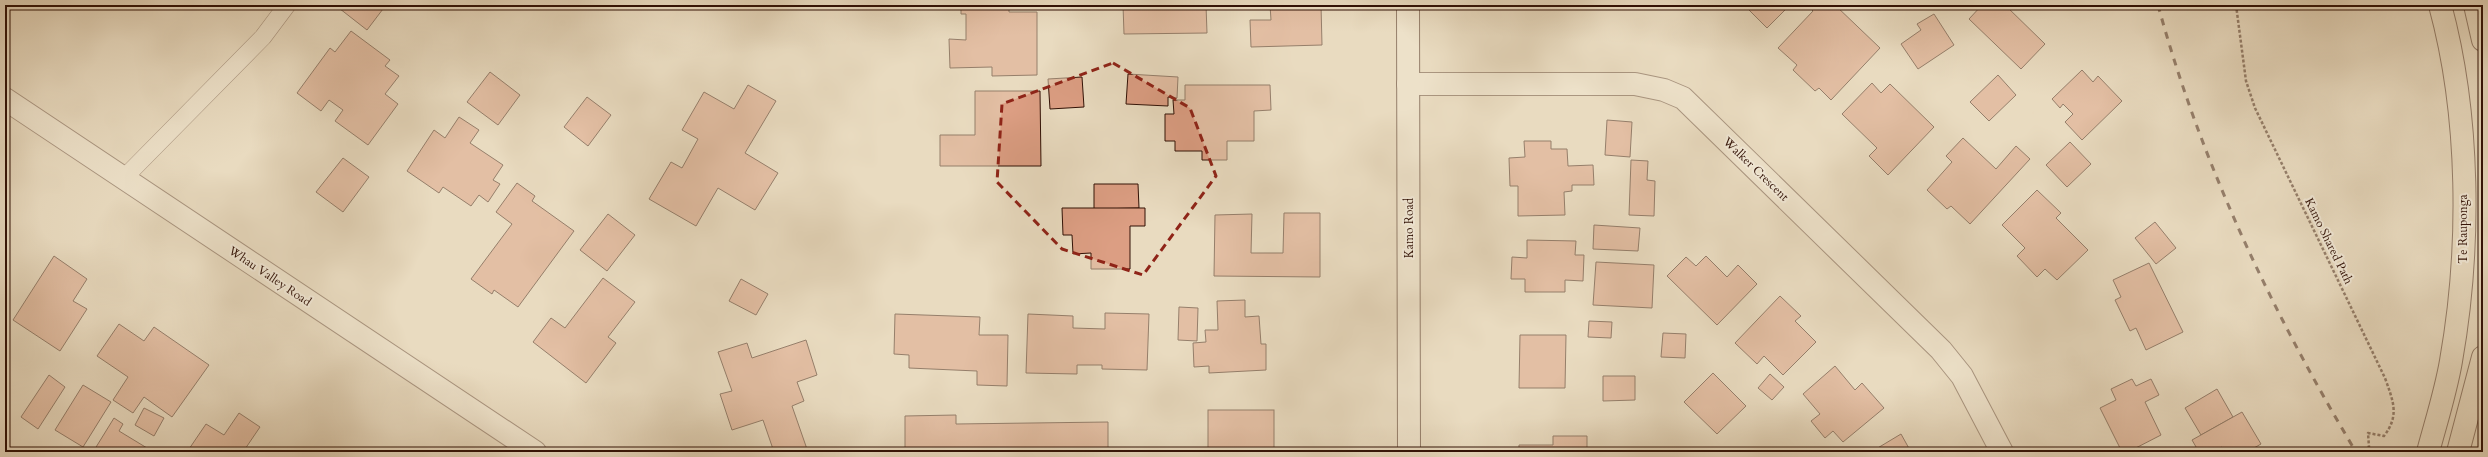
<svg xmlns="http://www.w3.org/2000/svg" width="2488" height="457" viewBox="0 0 2488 457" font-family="Cardo,serif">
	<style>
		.building { fill: #dc9e83; stroke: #301005 }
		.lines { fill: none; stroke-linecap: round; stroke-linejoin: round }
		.lane-casing { stroke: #5e4334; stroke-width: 18 }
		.street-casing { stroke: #5e4334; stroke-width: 24 }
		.secondary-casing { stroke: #301005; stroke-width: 24 }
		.highway-casing { stroke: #301005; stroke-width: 24 }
		.path { stroke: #301005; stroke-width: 2.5; stroke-dasharray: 3 2; stroke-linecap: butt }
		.lane { stroke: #f1e8d6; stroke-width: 17 }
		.street { stroke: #f1e8d6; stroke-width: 22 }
		.secondary { stroke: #f1e8d6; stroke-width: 22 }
		.highway { stroke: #e9dbc0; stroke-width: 22 }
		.rail { stroke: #301005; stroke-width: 3; stroke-dasharray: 7 7; stroke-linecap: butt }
		.marked { fill: none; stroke: #8f2418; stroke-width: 3; stroke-dasharray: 8 5; stroke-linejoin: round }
		.labels { text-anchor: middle; stroke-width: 4; stroke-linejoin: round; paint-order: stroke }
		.street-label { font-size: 12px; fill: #301005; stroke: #f1e8d6 }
	</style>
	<rect width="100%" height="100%" fill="#e9dbc0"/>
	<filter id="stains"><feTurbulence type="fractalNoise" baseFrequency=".005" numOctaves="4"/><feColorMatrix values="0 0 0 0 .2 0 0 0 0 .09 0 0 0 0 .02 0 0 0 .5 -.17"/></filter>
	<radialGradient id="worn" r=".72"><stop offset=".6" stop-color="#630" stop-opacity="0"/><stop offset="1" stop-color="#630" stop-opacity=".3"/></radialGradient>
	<g class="building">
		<polygon points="335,5 386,5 367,30"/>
		<polygon points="961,5 1009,5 1009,12 1037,12 1037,75 992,76 992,67 950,68 949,39 966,40 966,14 961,14"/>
		<polygon points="1123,5 1206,5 1207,33 1124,34"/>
		<polygon points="1270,5 1321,5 1322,45 1251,47 1250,20 1271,20"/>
		<polygon points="1744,5 1790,5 1767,28"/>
		<polygon points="1807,5 1835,5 1880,48 1831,100 1819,88 1815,91 1793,70 1797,65 1778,48 1813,11"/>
		<polygon points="1982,5 2005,5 2045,44 2021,69 1969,19"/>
		<polygon points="1934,14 1954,45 1918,69 1901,44 1921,30 1917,24"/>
		<polygon points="351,31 390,60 385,66 399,76 385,94 398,104 368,145 335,121 343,110 329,100 321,111 297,93 330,48 335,52"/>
		<polygon points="2082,70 2093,82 2098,76 2122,101 2082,140 2065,122 2073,114 2063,104 2060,108 2052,99"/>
		<polygon points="490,72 520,95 498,125 467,102"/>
		<polygon points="1128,74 1178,77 1177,98 1168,97 1168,106 1126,104"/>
		<polygon points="1998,75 2016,95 1989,121 1970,102"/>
		<polygon points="1082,77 1084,107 1050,109 1048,79"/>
		<polygon points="1872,83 1881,93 1890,84 1934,127 1888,175 1869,156 1877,148 1842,114"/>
		<polygon points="748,85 776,101 745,153 778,173 755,210 718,188 696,226 649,199 671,162 682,168 698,139 682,130 704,92 734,109"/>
		<polygon points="1185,85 1270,85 1271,110 1254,111 1254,141 1227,141 1227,160 1202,160 1202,151 1175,151 1175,141 1165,141 1165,114 1174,114 1173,100 1185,100"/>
		<polygon points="975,91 1040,91 1041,166 940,166 940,135 975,135"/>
		<polygon points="587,97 611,115 588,146 564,127"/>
		<polygon points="459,117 479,130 470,143 503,165 493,180 500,184 488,202 479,195 471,206 443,187 439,193 407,171 434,130 445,138"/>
		<polygon points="1607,120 1632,122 1630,157 1605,155"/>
		<polygon points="1963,138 1996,169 2016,146 2030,159 1970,224 1951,206 1947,209 1927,190 1952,162 1946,156"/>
		<polygon points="1524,141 1551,141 1551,149 1567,149 1568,166 1593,165 1594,185 1572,185 1572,191 1564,192 1565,215 1518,216 1518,186 1510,186 1509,158 1525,157"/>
		<polygon points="2070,142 2091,164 2067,187 2046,165"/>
		<polygon points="343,158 369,177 343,212 316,192"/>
		<polygon points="1631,160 1648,161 1647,180 1655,181 1654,216 1629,215"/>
		<polygon points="517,183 535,196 532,201 574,231 518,307 494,290 492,294 471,279 512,224 496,212"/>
		<polygon points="1094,184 1138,184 1139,208 1094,209"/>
		<polygon points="2037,190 2061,213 2056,218 2088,250 2057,280 2045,269 2037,277 2017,256 2025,248 2002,225"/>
		<polygon points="1062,208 1145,208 1145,226 1130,226 1130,269 1091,269 1091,253 1073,254 1072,235 1063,235"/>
		<polygon points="1284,213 1320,213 1320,277 1214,276 1215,215 1252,214 1251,253 1283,253"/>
		<polygon points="608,214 635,235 607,271 580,250"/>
		<polygon points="2155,222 2176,248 2156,264 2135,238"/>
		<polygon points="1594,225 1640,228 1638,251 1593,249"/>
		<polygon points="1527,240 1576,241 1575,255 1584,255 1583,281 1565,280 1565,292 1525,292 1525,279 1511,279 1512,257 1527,258"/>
		<polygon points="54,256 87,279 73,301 87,309 60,351 13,320"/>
		<polygon points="1706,256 1727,277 1738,265 1757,284 1717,325 1667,276 1686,257 1696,266"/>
		<polygon points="1596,262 1654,265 1652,308 1593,305"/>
		<polygon points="2149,263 2183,332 2146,350 2136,328 2130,331 2115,300 2121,297 2113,280"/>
		<polygon points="603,278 635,302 608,337 616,343 586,383 533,342 551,318 565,328"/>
		<polygon points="741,279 768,294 756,315 729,301"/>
		<polygon points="1780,296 1801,316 1795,321 1816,342 1783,375 1764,356 1757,364 1735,343"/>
		<polygon points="1245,300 1245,317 1259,316 1261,344 1266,344 1266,370 1209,373 1209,366 1194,367 1193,343 1206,342 1205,330 1218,330 1217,301"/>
		<polygon points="1179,307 1198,308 1197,341 1178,340"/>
		<polygon points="1105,313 1149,314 1147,370 1102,369 1102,365 1077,365 1077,374 1026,373 1028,314 1073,316 1073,328 1105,329"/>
		<polygon points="895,314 980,317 979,335 1008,335 1007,386 977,385 977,371 909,368 909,355 894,354"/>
		<polygon points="1589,321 1612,322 1611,338 1588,337"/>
		<polygon points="119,324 144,341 154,327 209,365 172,417 144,397 133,413 113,400 128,377 97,356"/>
		<polygon points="1663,333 1686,334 1685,358 1661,357"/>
		<polygon points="1520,335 1566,335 1565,388 1519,388"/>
		<polygon points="806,340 817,375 797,382 804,401 792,406 808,452 774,452 763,420 732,430 720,394 732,391 718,352 747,343 752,358"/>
		<polygon points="1835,366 1855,390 1862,383 1884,408 1843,442 1833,431 1825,438 1811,421 1820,414 1803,394"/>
		<polygon points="1713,373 1746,406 1717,434 1684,402"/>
		<polygon points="1770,374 1784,387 1772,400 1758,388"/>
		<polygon points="49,375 65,387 38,429 21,417"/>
		<polygon points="1603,376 1635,376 1635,400 1603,401"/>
		<polygon points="2132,379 2136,386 2151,379 2159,395 2145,402 2161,435 2128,452 2122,452 2100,408 2116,400 2111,389"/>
		<polygon points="83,385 111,402 83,447 55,430"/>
		<polygon points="2217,389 2233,417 2201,435 2185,408"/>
		<polygon points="144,408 164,418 154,436 135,425"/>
		<rect x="1208" y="410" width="66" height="42"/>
		<polygon points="2242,412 2261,444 2247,452 2225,452 2222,447 2213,452 2199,452 2192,440"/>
		<polygon points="239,413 260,427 243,452 187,452 206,424 224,435"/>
		<polygon points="956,415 956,424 1108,422 1108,452 905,452 905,416"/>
		<polygon points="114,418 123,424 119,431 147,448 145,452 93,452"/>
		<polygon points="1901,434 1911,452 1871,452"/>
		<polygon points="1553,436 1587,436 1587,452 1519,452 1519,445 1553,445"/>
	</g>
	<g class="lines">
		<g class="lane-casing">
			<polyline id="lane" points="124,178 263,37 287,5"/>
		</g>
		<g class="street-casing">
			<g id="street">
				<polyline points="1408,84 1635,84 1664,90 1683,98 1941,350 1962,376 2002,452"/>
				<polyline points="5,99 535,452"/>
			</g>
		</g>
		<g class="secondary-casing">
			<polyline id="secondary" points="1408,5 1409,452"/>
		</g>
		<g class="highway-casing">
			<g id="highway">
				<polyline points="2475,5 2483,40"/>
				<path d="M2428,452C2436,422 2446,391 2451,361C2471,248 2470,115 2440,5"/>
				<polyline points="2458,452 2483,357"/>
			</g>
		</g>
		<path class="path" d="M2236,5L2246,81L2255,108L2385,378C2393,401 2400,415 2384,436L2368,433L2369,447L2354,452"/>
		<use href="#lane" class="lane"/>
		<use href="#street" class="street"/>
		<use href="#secondary" class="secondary"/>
		<use href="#highway" class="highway"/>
		<path class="rail" d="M2158,5C2201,163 2272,312 2356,452"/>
	</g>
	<path d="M0 0H2488V457H0ZM1113,63L1190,108L1216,176L1143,275L1062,249L997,182L1002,104Z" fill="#e9dbc0" fill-opacity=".55" fill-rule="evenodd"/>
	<path class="marked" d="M1113,63L1190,108L1216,176L1143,275L1062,249L997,182L1002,104Z"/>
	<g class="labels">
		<g class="street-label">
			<text transform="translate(1756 169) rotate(44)" y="4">Walker Crescent</text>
			<text transform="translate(1409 228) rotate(-90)" y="4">Kamo Road</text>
			<text transform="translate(2463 229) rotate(-90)" y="4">Te Rauponga</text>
			<text transform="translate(2329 241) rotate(64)" y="4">Kamo Shared Path</text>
			<text transform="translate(270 276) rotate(34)" y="4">Whau Valley Road</text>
		</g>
	</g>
	<rect width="2488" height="457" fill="none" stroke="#e9dbc0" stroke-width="20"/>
	<rect x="6" y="6" width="2476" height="445" fill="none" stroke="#301005" stroke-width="2"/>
	<rect x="10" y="10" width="2468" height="437" fill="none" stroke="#301005"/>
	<rect width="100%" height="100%" filter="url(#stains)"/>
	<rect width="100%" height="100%" fill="url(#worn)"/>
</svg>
